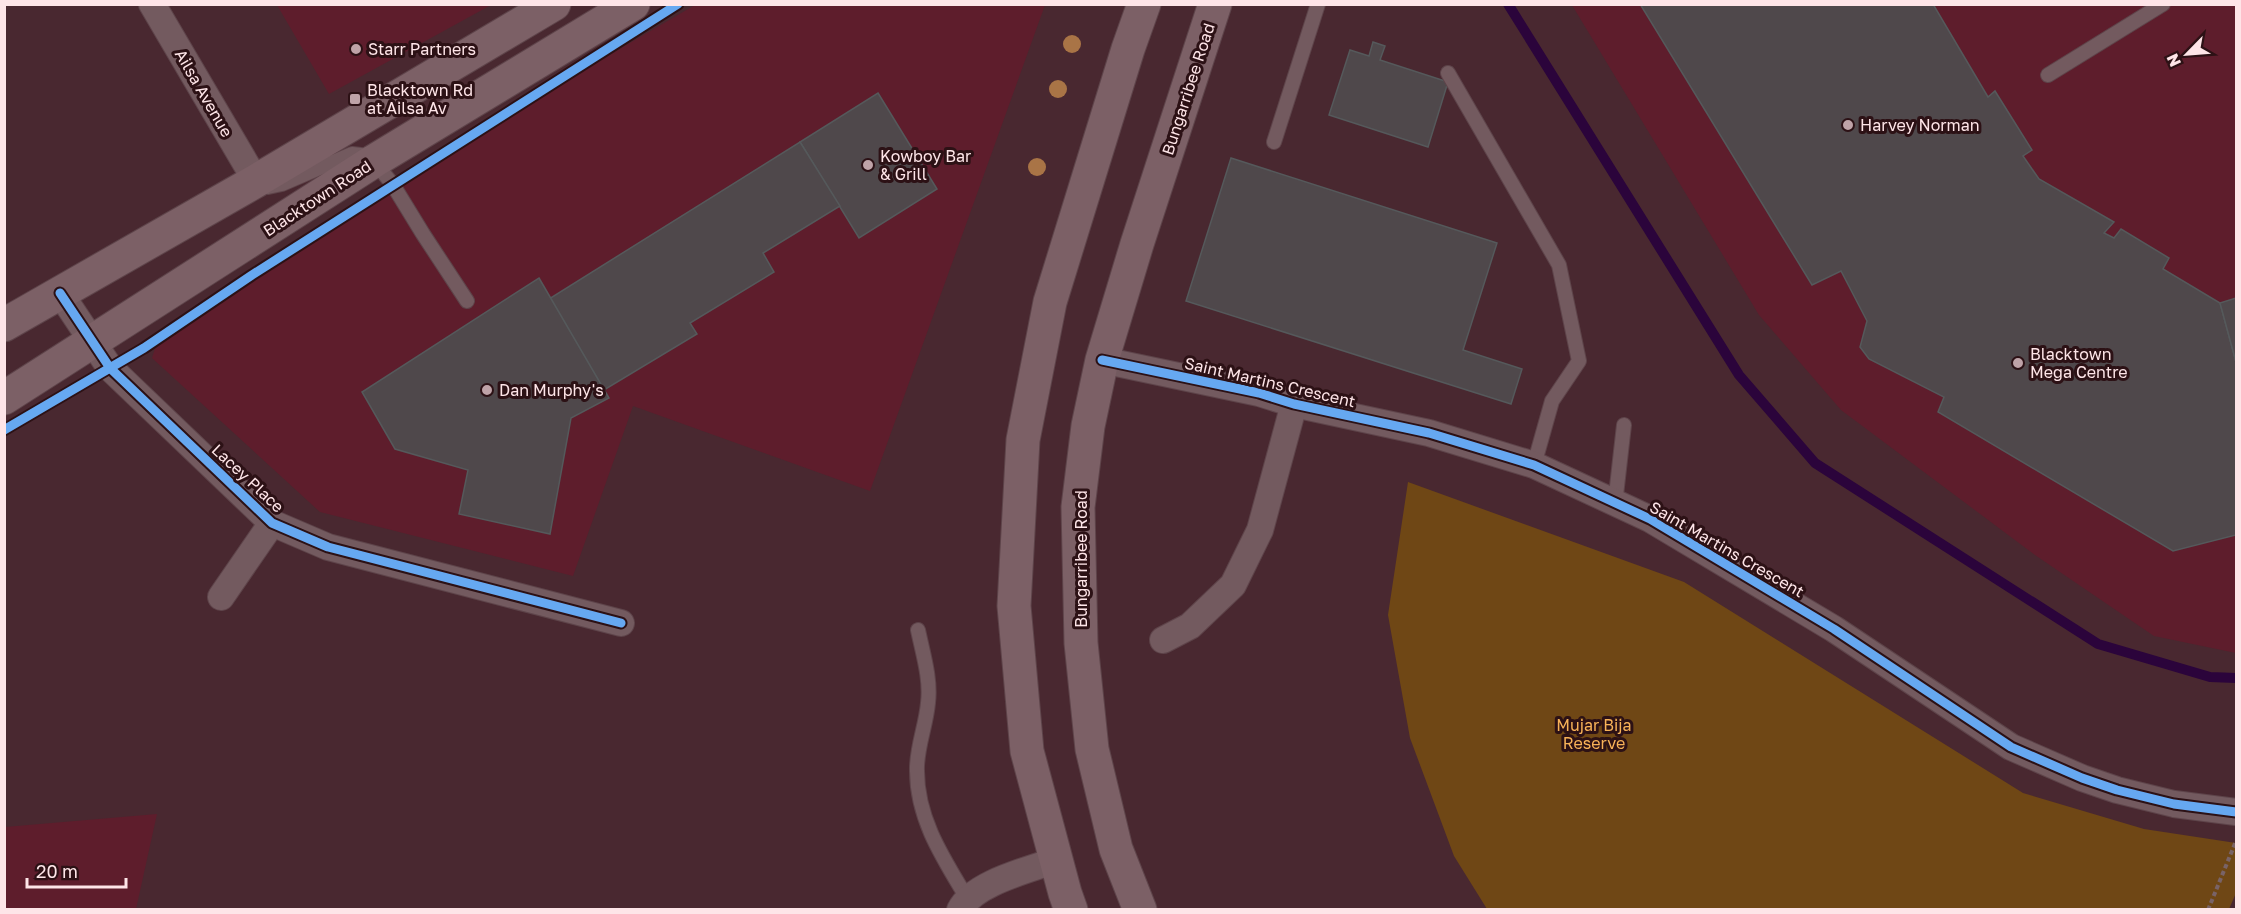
<svg xmlns="http://www.w3.org/2000/svg" width="2241" height="914" viewBox="0 0 2241 914" font-family="'Golos Text',sans-serif">
	<style>
		.built { fill: #5e1d2c }
		.green { fill: #6f4715 }
		.lines { fill: none; stroke-linecap: round; stroke-linejoin: round }
		.stream { stroke: #2b043b; stroke-width: 10 }
		.building { fill: #4f484b; stroke: #55595b; stroke-width: 1.5 }
		.service-casing { stroke: #5e444a; stroke-width: 16 }
		.minor-casing { stroke: #5e444a; stroke-width: 28 }
		.primary-casing { stroke: #5e444a; stroke-width: 35 }
		.path { stroke: #796367; stroke-width: 4; stroke-dasharray: 4.5 3; stroke-linecap: butt }
		.service { stroke: #735a5f; stroke-width: 14 }
		.minor { stroke: #735a5f; stroke-width: 26 }
		.primary { stroke: #7c6066; stroke-width: 33 }
		.cycleway-casing { stroke: #2c1115; stroke-width: 13 }
		.cycleway { stroke: #66a8f1; stroke-width: 9 }
		.tree { fill: #a97446 }
		.poi-dot { fill: #bfa3a8; stroke: #2c1115; stroke-width: 2 }
		.labels { text-anchor: middle; stroke-width: 6; stroke-linejoin: round; paint-order: stroke }
		.poi-label { font-size: 16px; fill: #fee5e8; stroke: #2c1115; text-anchor: start }
		.street-label { font-size: 16px; fill: #fee5e8; stroke: #2c1115 }
		.park-label { font-size: 16px; fill: #f8b258; stroke: #2c1115 }
	</style>
	<rect width="100%" height="100%" fill="#492830"/>
	<g class="built">
		<polygon points="277,5 491,5 329,94"/>
		<polygon points="695,5 1045,5 870,491 633,406 573,576 320,512 152,358 157,342 551,89"/>
		<polygon points="1572,5 2236,5 2236,653 2154,636 2035,555 1841,410 1759,315"/>
		<polygon points="157,814 136,909 5,909 5,827"/>
	</g>
	<polygon class="green" points="1408,482 1684,582 2023,793 2144,829 2236,843 2236,893 2229,909 1487,909 1454,856 1410,738 1388,615"/>
	<g class="lines">
		<polyline class="stream" points="1508,4 1739,375 1815,463 2098,644 2210,677 2236,678"/>
	</g>
	<g class="building">
		<polygon points="1640,4 1933,4 1988,97 1995,91 2032,150 2023,156 2039,179 2114,222 2104,233 2114,238 2121,229 2169,258 2163,269 2220,303 2236,362 2236,535 2173,551 1938,412 1944,397 1869,359 1860,347 1867,321 1841,271 1812,285"/>
		<polygon points="1373,42 1385,46 1380,60 1448,82 1428,147 1329,115 1350,50 1369,56"/>
		<polygon points="878,93 937,189 859,238 800,142"/>
		<polygon points="800,142 840,206 763,253 774,272 690,323 697,334 604,390 549,299"/>
		<polygon points="1231,158 1497,243 1463,350 1522,369 1511,404 1186,301"/>
		<polygon points="539,278 609,398 571,418 550,534 459,514 468,470 395,449 362,392"/>
		<polygon points="2236,298 2236,362 2220,303"/>
	</g>
	<g class="lines">
		<g class="service-casing">
			<g id="service">
				<polyline points="1448,73 1559,265 1579,361 1552,401 1534,465"/>
				<polyline points="2048,75 2163,4"/>
				<polyline points="1274,142 1318,4"/>
				<polyline points="268,187 282,184 352,154 361,155 374,161 393,185 423,234 467,301"/>
				<polyline points="1615,504 1624,425"/>
				<path d="M918,630C923,654 931,679 928,703C926,726 916,749 917,771C917,819 943,858 967,898"/>
			</g>
		</g>
		<g class="minor-casing">
			<g id="minor">
				<polyline points="152,4 256,181"/>
				<polyline points="60,293 110,368 272,523 328,547 621,623"/>
				<polyline points="1102,360 1259,393 1294,404 1429,433 1534,465 1650,519 1834,629 2011,747 2082,778 2117,790 2174,804 2236,812"/>
				<polyline points="221,597 272,523"/>
				<polyline points="1163,640 1190,626 1233,585 1260,530 1294,404"/>
				<path d="M960,910C973,883 1029,870 1056,860"/>
			</g>
		</g>
		<g class="primary-casing">
			<g id="primary">
				<polyline points="4,325 256,181 554,4"/>
				<polyline points="4,398 374,161 633,4"/>
				<polyline points="1071,910 1065,893 1027,751 1014,606 1023,440 1050,302 1128,49 1144,4"/>
				<polyline points="1140,910 1116,849 1092,749 1081,643 1078,507 1088,426 1102,360 1137,244 1215,4"/>
			</g>
		</g>
		<polyline class="path" points="2208,910 2236,841"/>
		<use href="#service" class="service"/>
		<use href="#minor" class="minor"/>
		<use href="#primary" class="primary"/>
		<g class="cycleway-casing">
			<g id="cycleway">
				<polyline points="60,293 110,368 272,523 328,547 621,623"/>
				<polyline points="1102,360 1259,393 1294,404 1429,433 1534,465 1650,519 1834,629 2011,747 2082,778 2117,790 2174,804 2236,812"/>
				<polyline points="4,430 144,348 252,275 678,4"/>
			</g>
		</g>
		<use href="#cycleway" class="cycleway"/>
	</g>
	<g class="tree">
		<circle cx="1072" cy="44" r="9"/>
		<circle cx="1058" cy="89" r="9"/>
		<circle cx="1037" cy="167" r="9"/>
	</g>
	<g class="poi-dot">
		<circle cx="356" cy="49" r="6"/>
		<rect x="349" y="93" width="12" height="12" rx="3"/>
		<circle cx="1848" cy="125" r="6"/>
		<circle cx="868" cy="165" r="6"/>
		<circle cx="2018" cy="363" r="6"/>
		<circle cx="487" cy="390" r="6"/>
	</g>
	<g class="labels">
		<g class="poi-label">
			<text x="368" y="55">Starr Partners</text>
			<text x="367" y="96">Blacktown Rd<tspan x="367" dy="18">at Ailsa Av</tspan></text>
			<text x="1860" y="131">Harvey Norman</text>
			<text x="880" y="162">Kowboy Bar<tspan x="880" dy="18">&amp; Grill</tspan></text>
			<text x="2030" y="360">Blacktown<tspan x="2030" dy="18">Mega Centre</tspan></text>
			<text x="499" y="396">Dan Murphy's</text>
		</g>
		<g class="street-label">
			<text transform="translate(1188 89) rotate(-72)" y="6">Bungarribee Road</text>
			<text transform="translate(204 93) rotate(60)" y="6">Ailsa Avenue</text>
			<text transform="translate(317 198) rotate(-33)" y="6">Blacktown Road</text>
			<text transform="translate(1270 382) rotate(13)" y="6">Saint Martins Crescent</text>
			<text transform="translate(248 478) rotate(43)" y="6">Lacey Place</text>
			<text transform="translate(1727 549) rotate(30)" y="6">Saint Martins Crescent</text>
			<text transform="translate(1081 559) rotate(-90)" y="6">Bungarribee Road</text>
		</g>
		<g class="park-label">
			<text x="1594" y="731">Mujar Bija<tspan x="1594" dy="18">Reserve</tspan></text>
		</g>
	</g>
	<rect width="2241" height="914" fill="none" stroke="#fee5e8" stroke-width="12"/>
	<g transform="translate(2187 54) rotate(245)" stroke="#2c1115" stroke-width="4.5" paint-order="stroke">
	<path d="M0-4.5L10 22L0 15L-10 22Z" fill="#fee5e8"/>
	<text y="-9" font-size="16" font-weight="bold" text-anchor="middle" fill="#fee5e8">N</text>
	</g>
	<path d="M27 878v9h99v-9" fill="none" stroke="#fee5e8" stroke-width="3"/>
	<text x="36" y="878" font-size="18" fill="#fee5e8" stroke="#2c1115" stroke-width="4.5" paint-order="stroke">20 m</text>
</svg>
